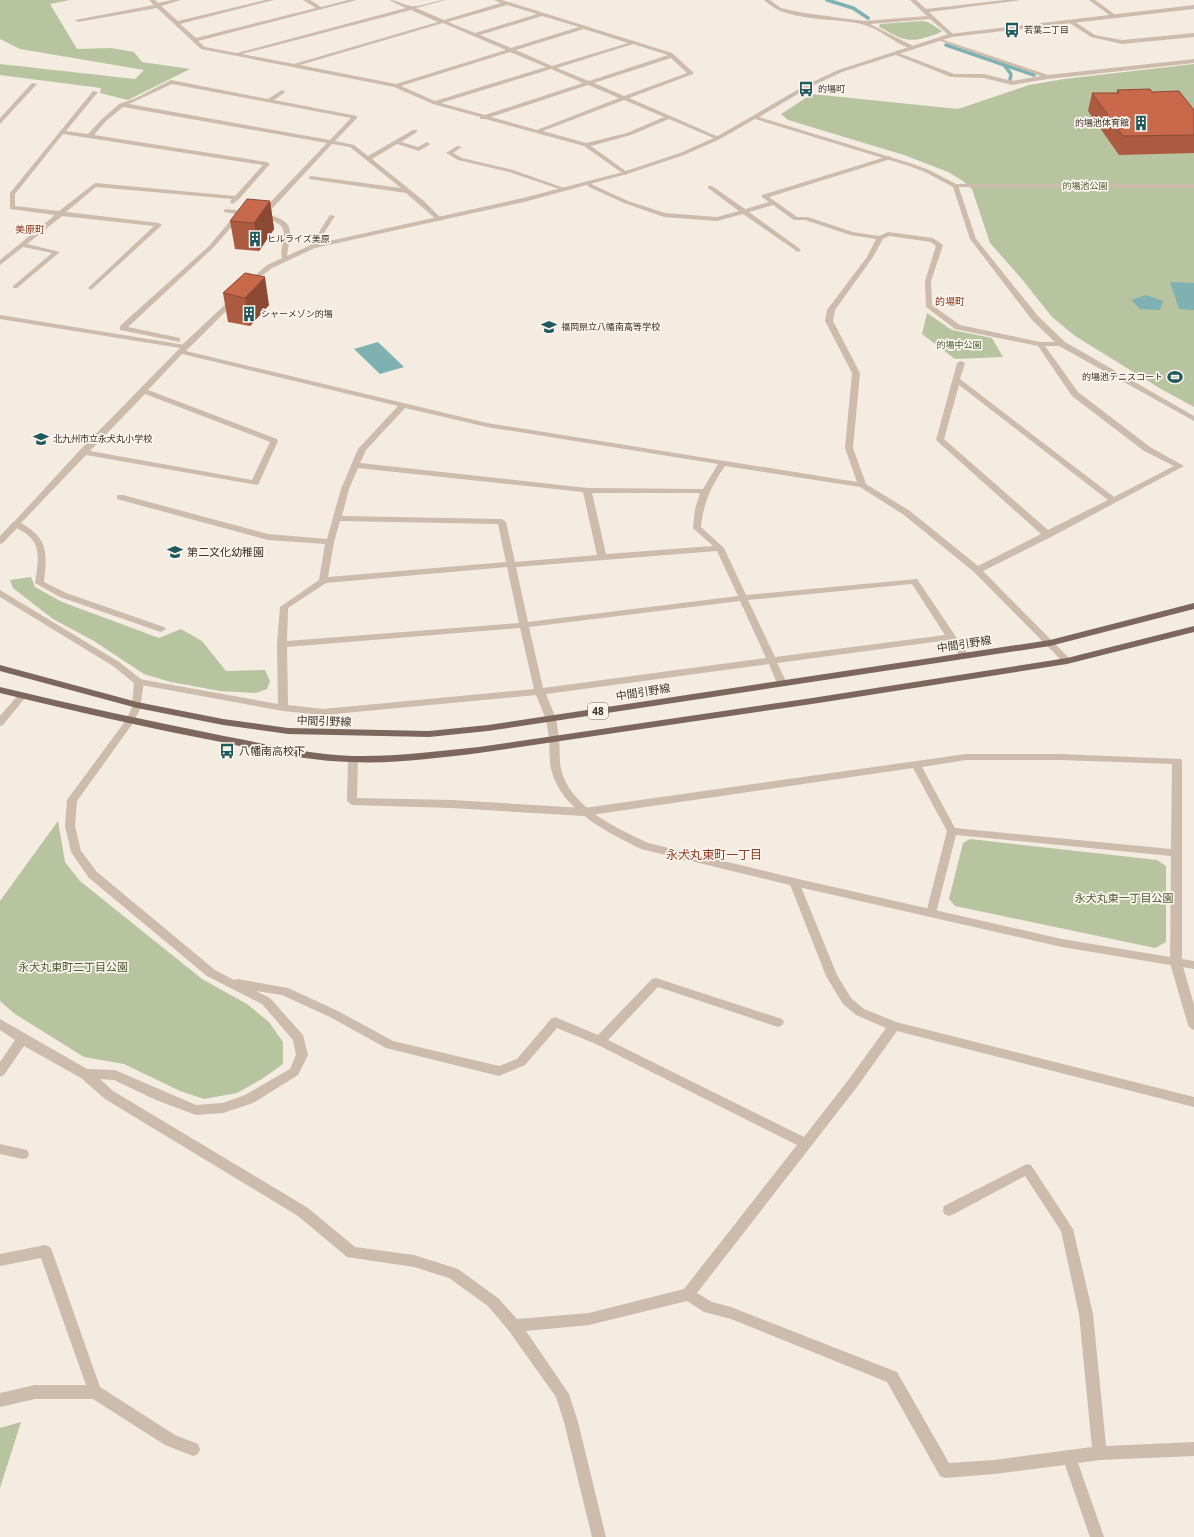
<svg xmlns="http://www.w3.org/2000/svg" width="1194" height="1537" viewBox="0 0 1194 1537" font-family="'Noto Sans','Noto Sans JP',sans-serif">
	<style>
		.green { fill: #b8c4a0 }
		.water { fill: #7fb0b2 }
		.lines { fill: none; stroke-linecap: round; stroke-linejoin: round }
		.stream { stroke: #7fb0b2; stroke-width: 3.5 }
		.minor { fill: #cdbbac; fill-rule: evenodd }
		.tertiary { fill: #cdbbac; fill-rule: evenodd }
		.primary { fill: #7d675c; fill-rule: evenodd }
		.wall { fill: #ac5a40 }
		.shaded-wall { fill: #8c4a34 }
		.building { fill: #c8694b; stroke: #8c4a34 }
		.labels { text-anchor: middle; stroke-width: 3.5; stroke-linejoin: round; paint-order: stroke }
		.far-poi-label { font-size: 9px; fill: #3b302b; stroke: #fbf5ee; text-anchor: start }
		.far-park-label { font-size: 9px; fill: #4a5a2e; stroke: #fbf5ee }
		.far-neighbourhood-label { font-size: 10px; fill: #8c3b22; stroke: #fbf5ee }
		.shield { fill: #fbf5ee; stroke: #756b66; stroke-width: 1 }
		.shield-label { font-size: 10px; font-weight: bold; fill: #3b302b }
		.poi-label { font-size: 11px; fill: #3b302b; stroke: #fbf5ee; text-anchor: start }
		.street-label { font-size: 11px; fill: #3b302b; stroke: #fbf5ee }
		.park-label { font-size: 11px; fill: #4a5a2e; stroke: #fbf5ee }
		.neighbourhood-label { font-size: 12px; fill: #8c3b22; stroke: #fbf5ee }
	</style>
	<rect width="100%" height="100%" fill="#f4ebe1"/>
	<g class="green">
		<polygon points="0,0 70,0 50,4 77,49 111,48 134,52 142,62 190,69 128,100 100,93 101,88 0,75 0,64 135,79 144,70 20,49 0,39"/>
		<path d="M922,21L928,22L942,31C938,34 933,35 927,37C905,44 899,37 879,27L880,24Z"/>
		<polygon points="1194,64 1194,407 1161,389 1075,336 1052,317 1021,278 990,243 972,189 963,181 948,172 904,155 788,120 781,114 812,94 958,109 1029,85 1064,79"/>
		<polygon points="927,313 952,330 992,338 1003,357 955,359 922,334"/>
		<polygon points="31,577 35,587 62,602 159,638 181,629 202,641 226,671 265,670 270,681 267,689 256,693 220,691 171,682 144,674 94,641 53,619 13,588 10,580"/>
		<polygon points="58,821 65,862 80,881 202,979 247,1004 269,1022 283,1042 283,1064 262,1079 237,1093 204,1099 180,1091 124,1064 84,1057 15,1014 0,1001 0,901"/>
		<polygon points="970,839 1157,860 1166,866 1166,942 1155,948 955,906 949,899 963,843"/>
		<polygon points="21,1422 0,1488 0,1428"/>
	</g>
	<g class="water">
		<polygon points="1170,282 1194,283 1194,310 1179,309"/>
		<polygon points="1146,295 1163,301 1160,310 1140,309 1131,300"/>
		<polygon points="378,342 404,367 380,374 354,349"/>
	</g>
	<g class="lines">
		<g class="stream">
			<polyline points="827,0 853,8 868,18"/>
			<polyline points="946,45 1034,75"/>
			<polyline points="1004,65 1011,74 1010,80"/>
		</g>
		<g class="minor">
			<path d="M149,0H155L158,3L172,0H181L161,6L178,21L265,0H274L180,24L196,38L316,8L303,0H310L321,7L348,0H357L198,41L205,47L237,53L406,8L389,0C398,0 403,5 411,6C419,8 435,0 446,0L416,8L444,20L501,3L494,0H502L672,53L693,72V74L629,98L721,138L716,139L669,119L631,135L591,146L627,172V174L625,175L584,146L485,119H480V117L433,104L394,87L201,49L157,8L78,22L75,20L154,5ZM507,5L537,14L475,33L448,22ZM411,10L438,22L294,64L242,54ZM542,16L579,27L511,48L480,35ZM443,23L506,50L396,84L300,65ZM584,29L628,43L552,66L516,50ZM633,44L668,55L589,81L557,68ZM510,52L546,67L435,101L401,86ZM671,58L687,73L624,96L594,83ZM551,69L583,83L485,115L441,103ZM588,85L619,98L537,130L491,117ZM624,100L664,117L627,133L586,143L543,131Z"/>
			<path d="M764,0H770L781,8L804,13L864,21L927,16L910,0H916L926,9L1005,0H1021L929,12L953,34V36L951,37L930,19L870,24L913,46L914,47L911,49C894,43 879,28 861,24C832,17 787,23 764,0Z"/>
			<polygon points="1089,0 1095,0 1117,16 1112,17"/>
			<polygon points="1068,20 1072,20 1095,35 1122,40 1194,33 1194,37 1122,44 1091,37 1068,22"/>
			<polygon points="938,38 1048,75 1194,59 1194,63 1048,79 1012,85 984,78 951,77 891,53 896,52 954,74 984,74 1012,81 1041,76 938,40"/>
			<path d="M171,80L268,99L282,90L285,92L284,93L274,100L357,116V118L335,141L354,145L368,156L413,130H417V132L401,142L418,147L427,142L430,144L429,145L419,151L397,144L372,159L424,201L443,220L438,221L406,193L309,179V177L311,176L401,188L350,147L332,144L267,214C299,223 289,232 287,257L282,258C278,246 292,232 277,223C270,218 262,218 256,214L261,212L327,143L123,107L106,121L94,135L267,162L270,164L239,199L233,204L230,202L232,199L96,187L66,212L159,223L162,225L91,290L88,288L89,287L154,226L62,216L27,244L60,252L17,288H13V286L52,253L23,247L0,265V260L55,215L10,209V193L93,91L98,92L66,131L88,134L102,119L119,104L136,98ZM172,84L351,118L330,140L129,104ZM63,134L263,165L235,196L95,183L59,211L15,206V194Z"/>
			<polygon points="32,83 37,84 0,124 0,118"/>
			<polygon points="457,146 462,147 453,153 462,158 513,170 567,189 562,190 509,172 458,160 446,153"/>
			<path d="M889,156L891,157V159L769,197L797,217H808L853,232L879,236L888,232L933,238L943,245L931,281L932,305L960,325L1040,342H1065V346H1045L1078,392L1150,447L1184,466L1051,537L983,571L1070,659L1072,661L1070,663H1064L974,572L904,515L860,487L725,466C712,485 703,503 701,527L724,548L746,595L917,579L969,656L967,658H961L949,640L777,663L787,683L782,686L777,683L769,664L546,694L556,719L559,738L554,741L549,738L546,719L536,695L323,715L283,711L136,684L134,682L136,680L139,679L278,704L277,644L280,607L319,580L325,544L268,540L117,499V495H123L268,534L327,539L341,489L358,449L398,406L182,354L148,390L277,439L278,441L258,485L86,455L21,523C49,539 47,553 44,582L66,593L164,627L166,629L161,632L158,631L60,597L35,583C37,569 42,548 30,537C25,532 17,529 12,524L80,450L180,348L0,319V315L185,345L189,347L186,351L487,423L857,482L845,448L852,373L825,321L827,310L867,257L876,239L850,235L805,220H794L773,205L749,212L800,249L801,250L798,252L743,214L717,221L664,217L624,203L589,187L585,182L590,181L593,185L628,201L665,213L717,217L739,211L708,188V186H712L745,209L769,202L762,197V195ZM889,236L931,242L936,246L925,281L926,307L955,329L1038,346L1072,396L1144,451L1174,466L1114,497L960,379L965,363L961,361L957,363L936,440L1041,534L978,566L910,511L866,484L853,448L860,373L833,321L835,310L873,257L883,239ZM959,385L1108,500L1048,530L944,439ZM145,394L270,442L252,480L90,451ZM405,408L487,427L718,464L703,489L587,488L360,463L366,450ZM358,468L583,492L597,555L515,562L506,522L502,519L342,516L349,489ZM592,493H700L695,509L693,528L713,546L606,554ZM340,521L498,524L506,562L328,577L334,542ZM717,551L738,596L528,622L516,567ZM507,567L519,623L287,641L288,608L326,583ZM912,584L945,635L775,657L748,600ZM740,601L766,658L543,688L529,627ZM520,628L534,689L323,709L288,705L287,647Z"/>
			<polygon points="956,184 1194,184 1194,188 954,187 953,186"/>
			<polygon points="226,209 244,211 247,213 242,215 213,248 128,327 180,338 180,342 120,330 120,326 209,246 236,214 224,212 224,210"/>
			<polygon points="330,215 335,216 315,247 311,247 310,246"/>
			<polygon points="22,693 25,694 27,696 25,698 3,725 0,726 0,716 19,694"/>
			<path d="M137,702L142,705L133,723L77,801L75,826L81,851L97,872L215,970L234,980L238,979L288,988L338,1011L393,1041L499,1066L517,1059L551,1019L555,1017L598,1035L652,979L656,978L782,1019L784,1022L782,1025L778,1027L658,987L608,1040L804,1137L849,1079L886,1028L856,1015L843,1004L826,976L789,882L790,879H798L799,882L837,975L851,998L864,1009L896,1022L1194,1097V1107L897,1031L857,1087L697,1293L712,1302L731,1307L897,1372L949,1463L994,1460L1092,1447L1079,1314L1061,1231L1025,1176L954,1214L949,1216L944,1214L943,1210L944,1206L1027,1164L1031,1165L1073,1229L1093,1314L1106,1446L1194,1442V1456L1100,1460L1078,1463L1104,1537H1090L1065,1465L994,1474L945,1478L940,1476L887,1382L731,1319L704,1312L687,1301L589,1325L526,1331L569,1394L578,1422L606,1537H592L564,1422L556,1397L509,1331L488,1306L449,1278L414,1267L347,1257L298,1216L105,1099L81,1078L24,1046L4,1075L0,1077V1062L15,1040L0,1030V1019L87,1069L115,1070L196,1105L223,1103L245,1095L290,1069L296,1055L293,1040L262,1004L207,976L89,878L71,852L65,826L67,800L126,720L134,703ZM256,991L282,995L330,1017L386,1048L499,1076L525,1065L557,1028L596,1044L797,1145L684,1289L589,1313L517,1319L498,1298L458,1269L414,1255L355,1247L308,1208L113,1091L100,1079L114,1080L156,1100L196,1115L223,1113L253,1103L298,1075L308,1055L303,1035L270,998Z"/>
			<path d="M966,754H1060L1181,759L1182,761V963L1194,1005V1030L1190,1028L1188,1025L1170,963L1171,856L956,835L936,913L935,916H927L926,913L947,831L913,768L584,816L452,808L352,805L347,801L348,759L353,756L358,759L357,798L452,800L584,808ZM966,760H1060L1172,764L1171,849L955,828L922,767Z"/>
			<polygon points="0,1144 27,1150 29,1154 27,1158 23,1159 0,1154"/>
			<polygon points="45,1245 50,1247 52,1251 100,1387 175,1435 198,1444 200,1449 198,1454 193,1456 165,1445 93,1399 35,1399 0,1407 0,1393 35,1385 86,1385 41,1258 0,1266 0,1254"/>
		</g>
		<g class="tertiary">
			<polygon points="1194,5 1194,9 952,37 842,72 808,88 759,117 913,164 929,170 958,185 976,239 1038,316 1065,342 1194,416 1194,421 1059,346 1032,320 970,239 953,187 925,172 909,166 755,119 720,139 684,155 627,174 524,202 315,248 272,268 249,286 244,285 267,265 311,245 523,198 623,172 680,153 716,137 804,86 838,70 949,34"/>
			<polygon points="233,297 239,298 188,349 182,349 182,345"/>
			<polygon points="16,521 19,522 19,526 3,543 0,544 0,536 13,522"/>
			<polygon points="0,590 119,662 142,680 144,682 140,707 134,707 132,705 134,683 113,666 0,597"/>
			<path d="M554,735L559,738C560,748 559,759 561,769C570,807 616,828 648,843L794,878L1062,939L1194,961V969L1062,947L794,886L641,849C607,832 561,810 551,769C549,760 550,748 549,738Z"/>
		</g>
		<g class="primary">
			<polygon points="1194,603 1194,609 1050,646 488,731 429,737 288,734 223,725 137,708 0,671 0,665 137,702 223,719 288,728 429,731 488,725 1050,640"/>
			<path d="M1194,626V632L1067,664L812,704L479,753C438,758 393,764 352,762C308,761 264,751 221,742C147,728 74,711 0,693V687C75,705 149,721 224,736C266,744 309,754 352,756C394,757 438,751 479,747L812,698L1067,658Z"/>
		</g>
	</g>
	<g class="wall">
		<polygon points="1117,90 1152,92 1194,110 1194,153 1119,155 1088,111 1092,93 1117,93"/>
		<polygon points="270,201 274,229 259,251 235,249 230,221"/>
		<polygon points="245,273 269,305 250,326 228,322 223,293"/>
	</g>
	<g class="shaded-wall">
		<polygon points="270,201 274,229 259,251 254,223"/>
		<polygon points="265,277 269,305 250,326 245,298"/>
	</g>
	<g class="building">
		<polygon points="1150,89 1152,92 1179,91 1194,110 1194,135 1123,136 1092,93 1119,93 1117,90"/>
		<polygon points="247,199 270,201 254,223 230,221"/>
		<polygon points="245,273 265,277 245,298 223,293"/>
	</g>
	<defs>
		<g id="bus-bare" transform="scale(1.2)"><path d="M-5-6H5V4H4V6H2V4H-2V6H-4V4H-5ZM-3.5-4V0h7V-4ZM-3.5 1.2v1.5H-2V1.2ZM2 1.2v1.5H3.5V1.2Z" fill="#1f5a5e" stroke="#fbf5ee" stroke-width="2.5" paint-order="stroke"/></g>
		<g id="building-bare" transform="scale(1.2)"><path d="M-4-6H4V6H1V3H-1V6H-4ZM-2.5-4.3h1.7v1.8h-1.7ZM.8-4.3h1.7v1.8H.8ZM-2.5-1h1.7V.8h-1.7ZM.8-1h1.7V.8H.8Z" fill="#1f5a5e" stroke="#fbf5ee" stroke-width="2.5" paint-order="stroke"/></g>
		<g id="school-bare" transform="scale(1.2)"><path d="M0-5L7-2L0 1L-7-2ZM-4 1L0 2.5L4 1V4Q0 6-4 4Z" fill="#1f5a5e" stroke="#fbf5ee" stroke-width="2.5" paint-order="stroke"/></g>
		<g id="stadium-bare" transform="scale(1.2)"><path d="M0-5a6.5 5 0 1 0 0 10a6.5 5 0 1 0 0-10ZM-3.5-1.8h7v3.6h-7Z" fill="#1f5a5e" stroke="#fbf5ee" stroke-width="2.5" paint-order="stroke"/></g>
	</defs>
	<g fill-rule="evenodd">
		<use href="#bus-bare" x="1012" y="30"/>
		<use href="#bus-bare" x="806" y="89"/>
		<use href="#building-bare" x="1141" y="123"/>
		<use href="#building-bare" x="255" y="239"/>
		<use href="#building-bare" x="249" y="314"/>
		<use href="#school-bare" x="549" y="327"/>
		<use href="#stadium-bare" x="1175" y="377"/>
		<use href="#school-bare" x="41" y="439"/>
		<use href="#school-bare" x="175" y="552"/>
		<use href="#bus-bare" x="227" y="751"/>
	</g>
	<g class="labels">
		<g class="far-poi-label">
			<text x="1024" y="33">若葉二丁目</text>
			<text x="818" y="92">的場町</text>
			<text x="1129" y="126" text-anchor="end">的場池体育館</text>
			<text x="267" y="242">ヒルライズ美原</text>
			<text x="261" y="317">シャーメゾン的場</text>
			<text x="561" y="330">福岡県立八幡南高等学校</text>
			<text x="1163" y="380" text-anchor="end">的場池テニスコート</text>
			<text x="53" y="442">北九州市立永犬丸小学校</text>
		</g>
		<g class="far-park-label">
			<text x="1085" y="189">的場池公園</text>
			<text x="959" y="348">的場中公園</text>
		</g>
		<g class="far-neighbourhood-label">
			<text x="30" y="233">美原町</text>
			<text x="950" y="305">的場町</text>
		</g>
		<rect class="shield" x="588" y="703" width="20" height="16" rx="3"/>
		<g class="shield-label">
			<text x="598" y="715">48</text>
		</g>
		<g class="poi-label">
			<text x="187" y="556">第二文化幼稚園</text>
			<text x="239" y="755">八幡南高校下</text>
		</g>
		<g class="street-label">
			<text transform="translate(964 644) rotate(-9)" y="4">中間引野線</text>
			<text transform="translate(643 692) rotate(-9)" y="4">中間引野線</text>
			<text transform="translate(324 721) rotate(2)" y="4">中間引野線</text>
		</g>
		<g class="park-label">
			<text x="1124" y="902">永犬丸東一丁目公園</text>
			<text x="73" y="971">永犬丸東町二丁目公園</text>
		</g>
		<g class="neighbourhood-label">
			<text x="714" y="859">永犬丸東町一丁目</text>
		</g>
	</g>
</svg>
